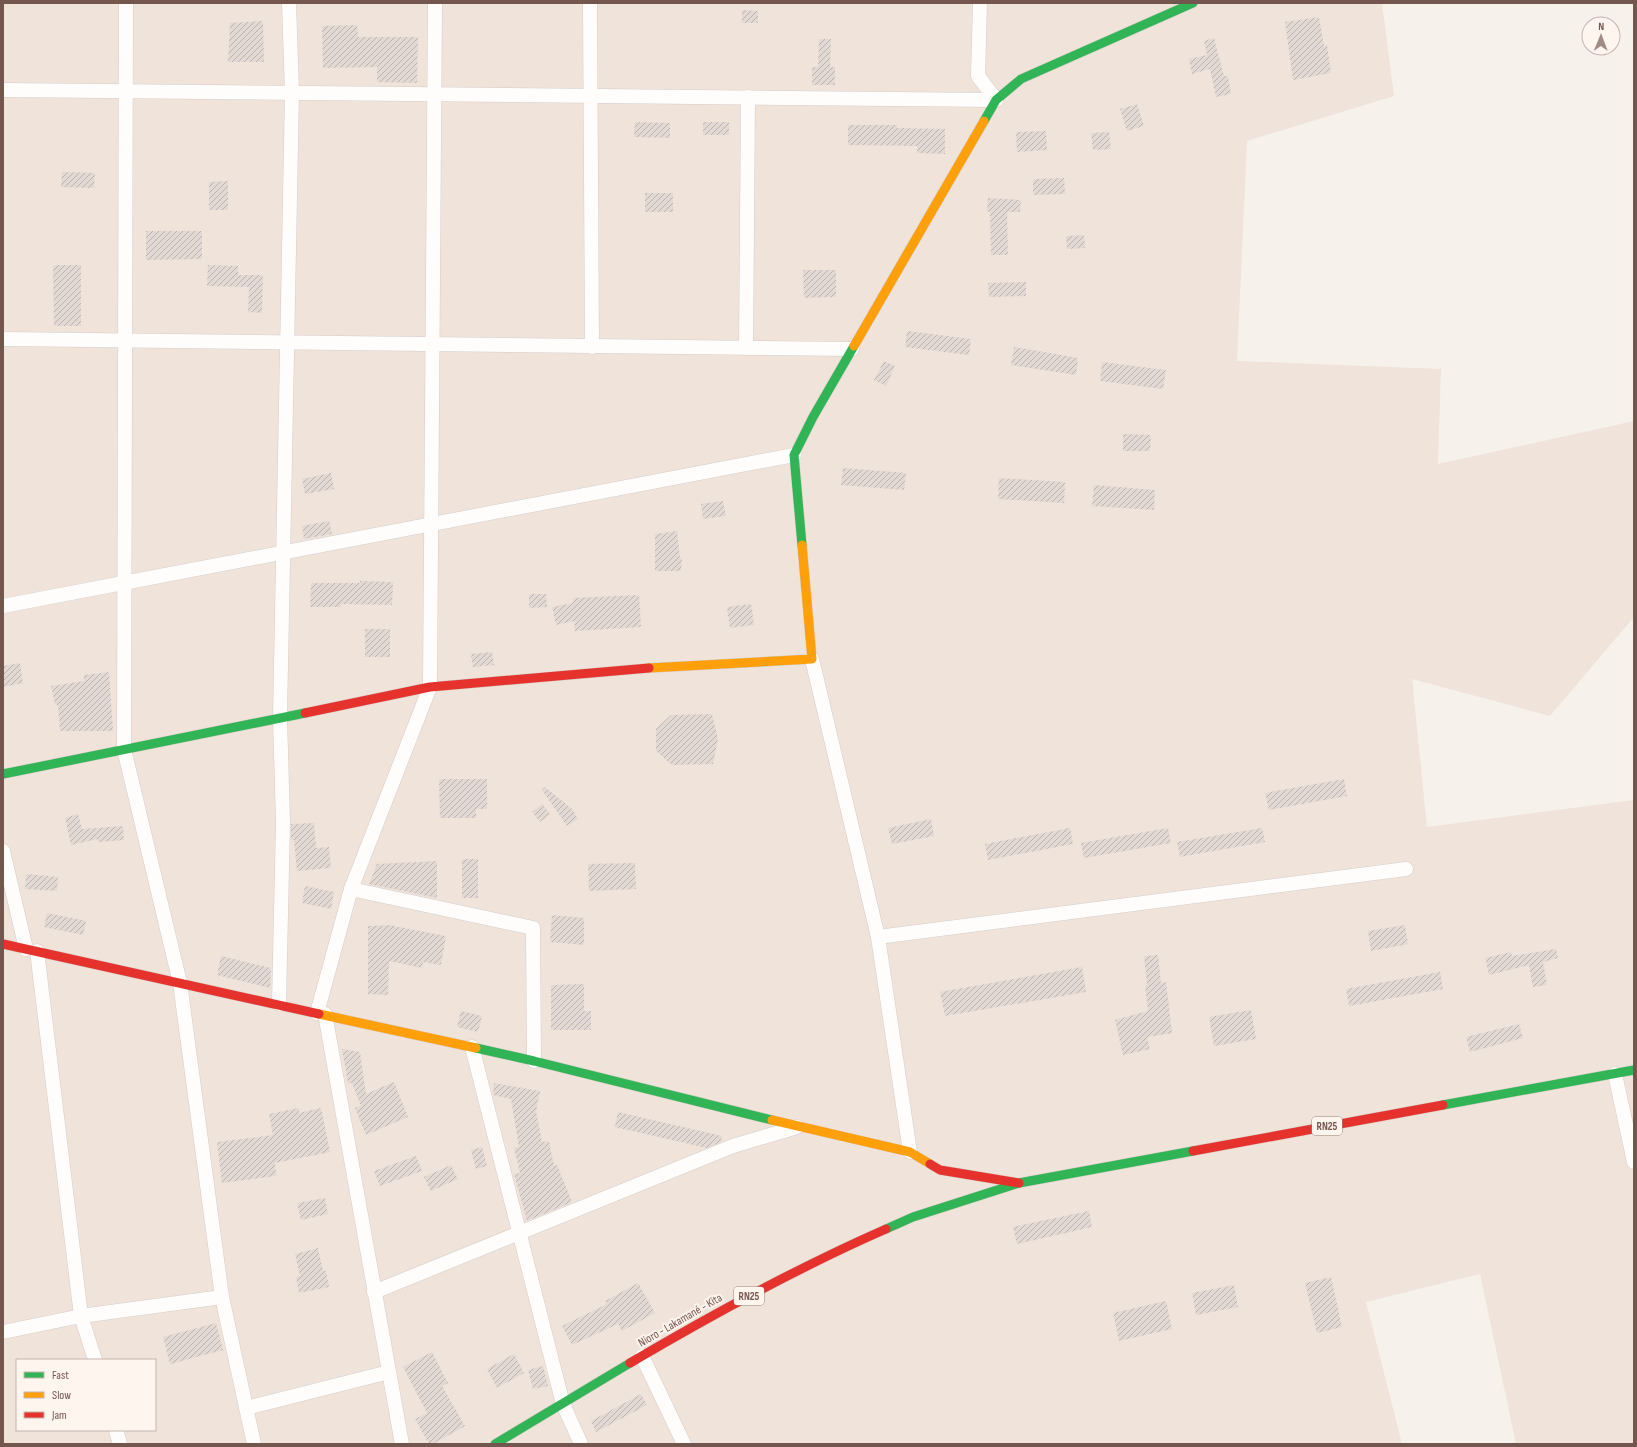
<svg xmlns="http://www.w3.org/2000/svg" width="1637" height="1447" viewBox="0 0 1637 1447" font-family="'Sofia Sans Condensed',sans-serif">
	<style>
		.residential { fill: #efe3da; fill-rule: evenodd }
		.building { fill: url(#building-hatch) }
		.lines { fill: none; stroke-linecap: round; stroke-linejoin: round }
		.street-casing { stroke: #d6cdc9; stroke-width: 15 }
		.fast-casing { stroke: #d6ccc8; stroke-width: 10 }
		.slow-casing { stroke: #d6ccc8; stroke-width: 10 }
		.jam-casing { stroke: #d6ccc8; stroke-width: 10 }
		.street { stroke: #fefdfc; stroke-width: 14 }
		.fast { stroke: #30b455; stroke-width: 9 }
		.slow { stroke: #ff9f0a; stroke-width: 9 }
		.jam { stroke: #e5322d; stroke-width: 9 }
		.labels { text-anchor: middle; stroke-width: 4; stroke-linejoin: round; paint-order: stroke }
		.shield { fill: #fef5ee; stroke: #9d867e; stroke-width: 1 }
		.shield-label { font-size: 11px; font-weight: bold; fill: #73564e }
		.street-label { font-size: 12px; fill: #73564e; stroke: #fef5ee }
	</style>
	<defs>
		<pattern id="building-hatch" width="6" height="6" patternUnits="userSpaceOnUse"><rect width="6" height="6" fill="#e3d9d4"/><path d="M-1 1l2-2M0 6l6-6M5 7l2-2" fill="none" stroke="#bcb3ae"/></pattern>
	</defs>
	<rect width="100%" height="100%" fill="#f7f1ec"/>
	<path class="residential" d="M3,3H1382L1394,96L1247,141L1237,361L1441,369L1438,464L1634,421V617L1550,716L1412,679L1427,827L1634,800V1444H1516L1480,1274L1366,1302L1402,1444H3ZM17,1360H155V1430H17Z"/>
	<g class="building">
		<polygon points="742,10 758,11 758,23 742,23"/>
		<polygon points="1319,17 1324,46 1327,45 1331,73 1293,80 1285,22"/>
		<polygon points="263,21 264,62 228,62 230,23"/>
		<polygon points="357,25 358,37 418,37 417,83 377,82 377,67 323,68 322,26"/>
		<polygon points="1214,38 1224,76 1228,76 1231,94 1216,97 1210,69 1192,74 1189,59 1207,55 1204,41"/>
		<polygon points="819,39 831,39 830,67 835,67 835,85 812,85 812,67 818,67"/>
		<polygon points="1137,104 1144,126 1127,131 1120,109"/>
		<polygon points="635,122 670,123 670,138 634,137"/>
		<rect x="703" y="122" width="26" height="13"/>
		<polygon points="848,125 897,125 897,128 945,129 945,154 917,153 917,146 848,145"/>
		<polygon points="1046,131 1047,150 1017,152 1016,132"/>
		<polygon points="1109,132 1111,149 1093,150 1091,133"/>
		<polygon points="62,172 95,173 94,188 61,187"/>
		<polygon points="1064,178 1065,194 1033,195 1033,179"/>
		<polygon points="228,181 228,210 209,210 209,182"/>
		<rect x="645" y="193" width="28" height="19"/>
		<polygon points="988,198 1021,200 1020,212 1007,212 1008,255 991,255 990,212 987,211"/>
		<polygon points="146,231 202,231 202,259 146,260"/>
		<polygon points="1084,235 1085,248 1067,249 1066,236"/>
		<polygon points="53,265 81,265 81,326 54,326"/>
		<polygon points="208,265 238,266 238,275 263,275 262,313 248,312 249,287 207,286"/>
		<polygon points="803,270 836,270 836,297 804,298"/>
		<polygon points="1026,282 1026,296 989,297 988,283"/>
		<polygon points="907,331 971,339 969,355 905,347"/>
		<polygon points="1014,347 1078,358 1076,375 1011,365"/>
		<polygon points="884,361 895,366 886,386 874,380"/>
		<polygon points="1102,362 1166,370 1163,389 1100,381"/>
		<polygon points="1123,434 1151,435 1150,451 1123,451"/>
		<polygon points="843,468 906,473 904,490 841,485"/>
		<polygon points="331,473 334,489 305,494 302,479"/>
		<polygon points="999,478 1065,482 1064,503 998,499"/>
		<polygon points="1094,485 1155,490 1154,510 1092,506"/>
		<polygon points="723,501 726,516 703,519 701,504"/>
		<polygon points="329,521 332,534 304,539 302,526"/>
		<polygon points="677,531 680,558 682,558 681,571 655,571 655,534"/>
		<polygon points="360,581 393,582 392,605 341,604 341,607 310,607 311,583 360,583"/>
		<polygon points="529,594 546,594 547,607 529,608"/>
		<polygon points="639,595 641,627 575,631 574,621 556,625 552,607 573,603 573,598"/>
		<polygon points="751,604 754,625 730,628 727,607"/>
		<rect x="365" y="629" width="25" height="28"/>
		<polygon points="492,652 494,665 473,667 471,654"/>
		<polygon points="20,663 23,683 3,687 3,666"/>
		<polygon points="109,672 113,731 60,731 58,706 55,704 51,686 84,681 84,675"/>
		<polygon points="712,714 718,739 713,764 672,765 656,751 656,729 671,715"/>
		<polygon points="439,779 487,779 487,809 476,809 476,818 440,818"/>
		<polygon points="1344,779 1347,796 1269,810 1265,793"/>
		<polygon points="545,787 572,809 578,819 567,826 542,790"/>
		<polygon points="542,804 550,814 540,822 532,812"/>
		<polygon points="78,814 82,829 123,826 124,840 98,842 98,839 71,845 65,818"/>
		<polygon points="931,819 934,836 892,844 888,828"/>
		<polygon points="314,823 316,848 329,847 331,868 297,871 294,840 291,840 291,824"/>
		<polygon points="1070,828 1073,844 988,860 985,844"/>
		<polygon points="1168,828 1171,843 1084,858 1081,843"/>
		<polygon points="1262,828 1265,842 1180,857 1177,842"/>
		<rect x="462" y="859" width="16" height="39"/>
		<polygon points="437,861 437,898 369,884 377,864"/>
		<polygon points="635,863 636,889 589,891 588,864"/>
		<polygon points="26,874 58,877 57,891 25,889"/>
		<polygon points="305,886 334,892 331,909 302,903"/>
		<polygon points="47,913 86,921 83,935 44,927"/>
		<polygon points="552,915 584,918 584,945 550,942"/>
		<polygon points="394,925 394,926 446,936 441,965 423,962 422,968 389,961 388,995 368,994 368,926"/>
		<polygon points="1405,925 1408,944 1371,951 1368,931"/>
		<polygon points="1556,949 1558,958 1543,962 1547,985 1533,987 1529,965 1489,975 1485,958 1511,952 1512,956"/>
		<polygon points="1158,955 1161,983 1166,982 1172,1033 1147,1037 1150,1049 1123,1055 1115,1020 1148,1011 1145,985 1147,985 1144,956"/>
		<polygon points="221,956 271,968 270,988 217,975"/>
		<polygon points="1082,967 1086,992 945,1016 940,992"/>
		<polygon points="1440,972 1443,989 1349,1006 1346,989"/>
		<polygon points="584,984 584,1011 591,1011 591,1030 551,1030 551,985"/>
		<polygon points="1251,1010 1256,1039 1214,1046 1209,1017"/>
		<polygon points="461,1011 482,1016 478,1032 457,1027"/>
		<polygon points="1519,1024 1523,1038 1470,1052 1466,1037"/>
		<polygon points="342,1049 360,1052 366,1094 394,1082 408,1117 366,1135 355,1108 361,1106 352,1083 348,1083"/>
		<polygon points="494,1083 540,1091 536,1111 542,1142 549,1141 554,1166 557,1165 572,1202 527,1221 514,1174 520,1173 514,1148 519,1147 511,1099 493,1095"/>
		<polygon points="299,1108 299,1113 321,1108 330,1152 275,1163 276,1176 222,1183 217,1142 273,1135 269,1114"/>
		<polygon points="618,1112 722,1136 721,1142 707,1148 615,1127"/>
		<polygon points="482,1147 487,1166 476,1169 471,1150"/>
		<polygon points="416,1156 422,1171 380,1186 374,1171"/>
		<polygon points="451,1165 458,1179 431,1191 424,1177"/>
		<polygon points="325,1198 328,1214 301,1220 297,1203"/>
		<polygon points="1089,1211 1092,1227 1017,1244 1013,1227"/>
		<polygon points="318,1248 323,1271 326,1271 329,1287 299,1293 296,1277 300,1276 295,1254"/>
		<polygon points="1331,1277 1342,1327 1317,1333 1305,1283"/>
		<polygon points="638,1283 655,1313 622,1331 618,1324 572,1345 562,1326 607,1304 605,1301"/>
		<polygon points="1234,1285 1238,1307 1196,1315 1192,1293"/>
		<polygon points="1166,1301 1172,1329 1119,1341 1113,1313"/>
		<polygon points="216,1323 223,1350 170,1364 163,1337"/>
		<polygon points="432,1352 448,1383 442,1386 465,1426 433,1444 429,1444 415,1419 427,1413 403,1367"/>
		<polygon points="514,1354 524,1373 497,1388 487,1369"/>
		<polygon points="543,1366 548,1386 533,1389 528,1370"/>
		<polygon points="641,1394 647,1405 596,1432 591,1421"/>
	</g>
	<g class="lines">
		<g class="street-casing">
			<g id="street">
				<polyline points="126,3 124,749 180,983 222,1297 254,1444"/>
				<polyline points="590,3 592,347"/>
				<polyline points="980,3 978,76 996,100"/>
				<polyline points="3,90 996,100"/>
				<polyline points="3,339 852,349"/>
				<polyline points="746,348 748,97"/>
				<polyline points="3,606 794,455"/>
				<polyline points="812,659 878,937 910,1152"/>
				<polyline points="3,851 26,949"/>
				<polyline points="351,889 533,928 534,1061"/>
				<polyline points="878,937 1406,869"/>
				<polyline points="37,951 81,1316 95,1360"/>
				<polyline points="279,1004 283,822 280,717 292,93 289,3"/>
				<polyline points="317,1013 351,889 430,687 435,3"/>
				<polyline points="325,1014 402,1444"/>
				<polyline points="472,1047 563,1404 581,1444"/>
				<polyline points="1615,1074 1634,1162"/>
				<polyline points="374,1292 733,1146 797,1127"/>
				<polyline points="3,1332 81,1316 222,1297"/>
				<polyline points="642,1356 684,1444"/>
				<polyline points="246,1408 389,1372"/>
				<polyline points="116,1430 120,1444"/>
			</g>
		</g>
		<g class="fast-casing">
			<g id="fast">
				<polyline points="984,121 996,100 1021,79 1193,3"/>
				<polyline points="802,545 794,455 813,417 854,346"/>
				<polyline points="3,774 305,713"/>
				<polyline points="476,1048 534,1061 772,1120"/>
				<polyline points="1443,1105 1634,1070"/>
				<polyline points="886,1229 913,1217 1019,1183 1193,1151"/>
				<polyline points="495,1444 630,1363"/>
			</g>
		</g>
		<g class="slow-casing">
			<g id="slow">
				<polyline points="854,346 984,121"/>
				<polyline points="649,668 812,659 802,545"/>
				<polyline points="319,1014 476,1048"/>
				<polyline points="772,1120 910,1152 930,1164"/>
			</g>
		</g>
		<g class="jam-casing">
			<g id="jam">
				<polyline points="305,713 430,687 649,668"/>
				<polyline points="3,944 319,1014"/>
				<polyline points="1193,1151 1443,1105"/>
				<polyline points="930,1164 940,1170 1019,1183"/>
				<path d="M630,1363C713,1314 797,1268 886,1229"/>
			</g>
		</g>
		<use href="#street" class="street"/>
		<use href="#fast" class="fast"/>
		<use href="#slow" class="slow"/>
		<use href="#jam" class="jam"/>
	</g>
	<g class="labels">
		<g class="shield">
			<rect x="1312" y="1117" width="30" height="18" rx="3"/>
			<rect x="734" y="1287" width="30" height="18" rx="3"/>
		</g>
		<g class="shield-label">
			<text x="1327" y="1130">RN25</text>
			<text x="749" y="1300">RN25</text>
		</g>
		<g class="street-label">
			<text transform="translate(680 1320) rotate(-30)" y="4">Nioro - Lakamané - Kita</text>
		</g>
	</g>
	<rect width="1637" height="1447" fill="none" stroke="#73564e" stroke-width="8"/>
	<rect x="16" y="1359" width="140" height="72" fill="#fef5ee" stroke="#c6b5ae"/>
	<rect x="24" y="1372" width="20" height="6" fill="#30b455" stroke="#c6b5ae"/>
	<text x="52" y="1379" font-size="12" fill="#73564e">Fast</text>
	<rect x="24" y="1392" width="20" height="6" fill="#ff9f0a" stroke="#c6b5ae"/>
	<text x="52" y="1399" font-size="12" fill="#73564e">Slow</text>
	<rect x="24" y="1412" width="20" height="6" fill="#e5322d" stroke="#c6b5ae"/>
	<text x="52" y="1419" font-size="12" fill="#73564e">Jam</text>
	<g transform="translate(1601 36) rotate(1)"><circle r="19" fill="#fef5ee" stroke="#c6b5ae"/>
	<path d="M0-3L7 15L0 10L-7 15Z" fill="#a18c85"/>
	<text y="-6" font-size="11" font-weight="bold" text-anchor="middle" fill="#73564e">N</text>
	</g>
</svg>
